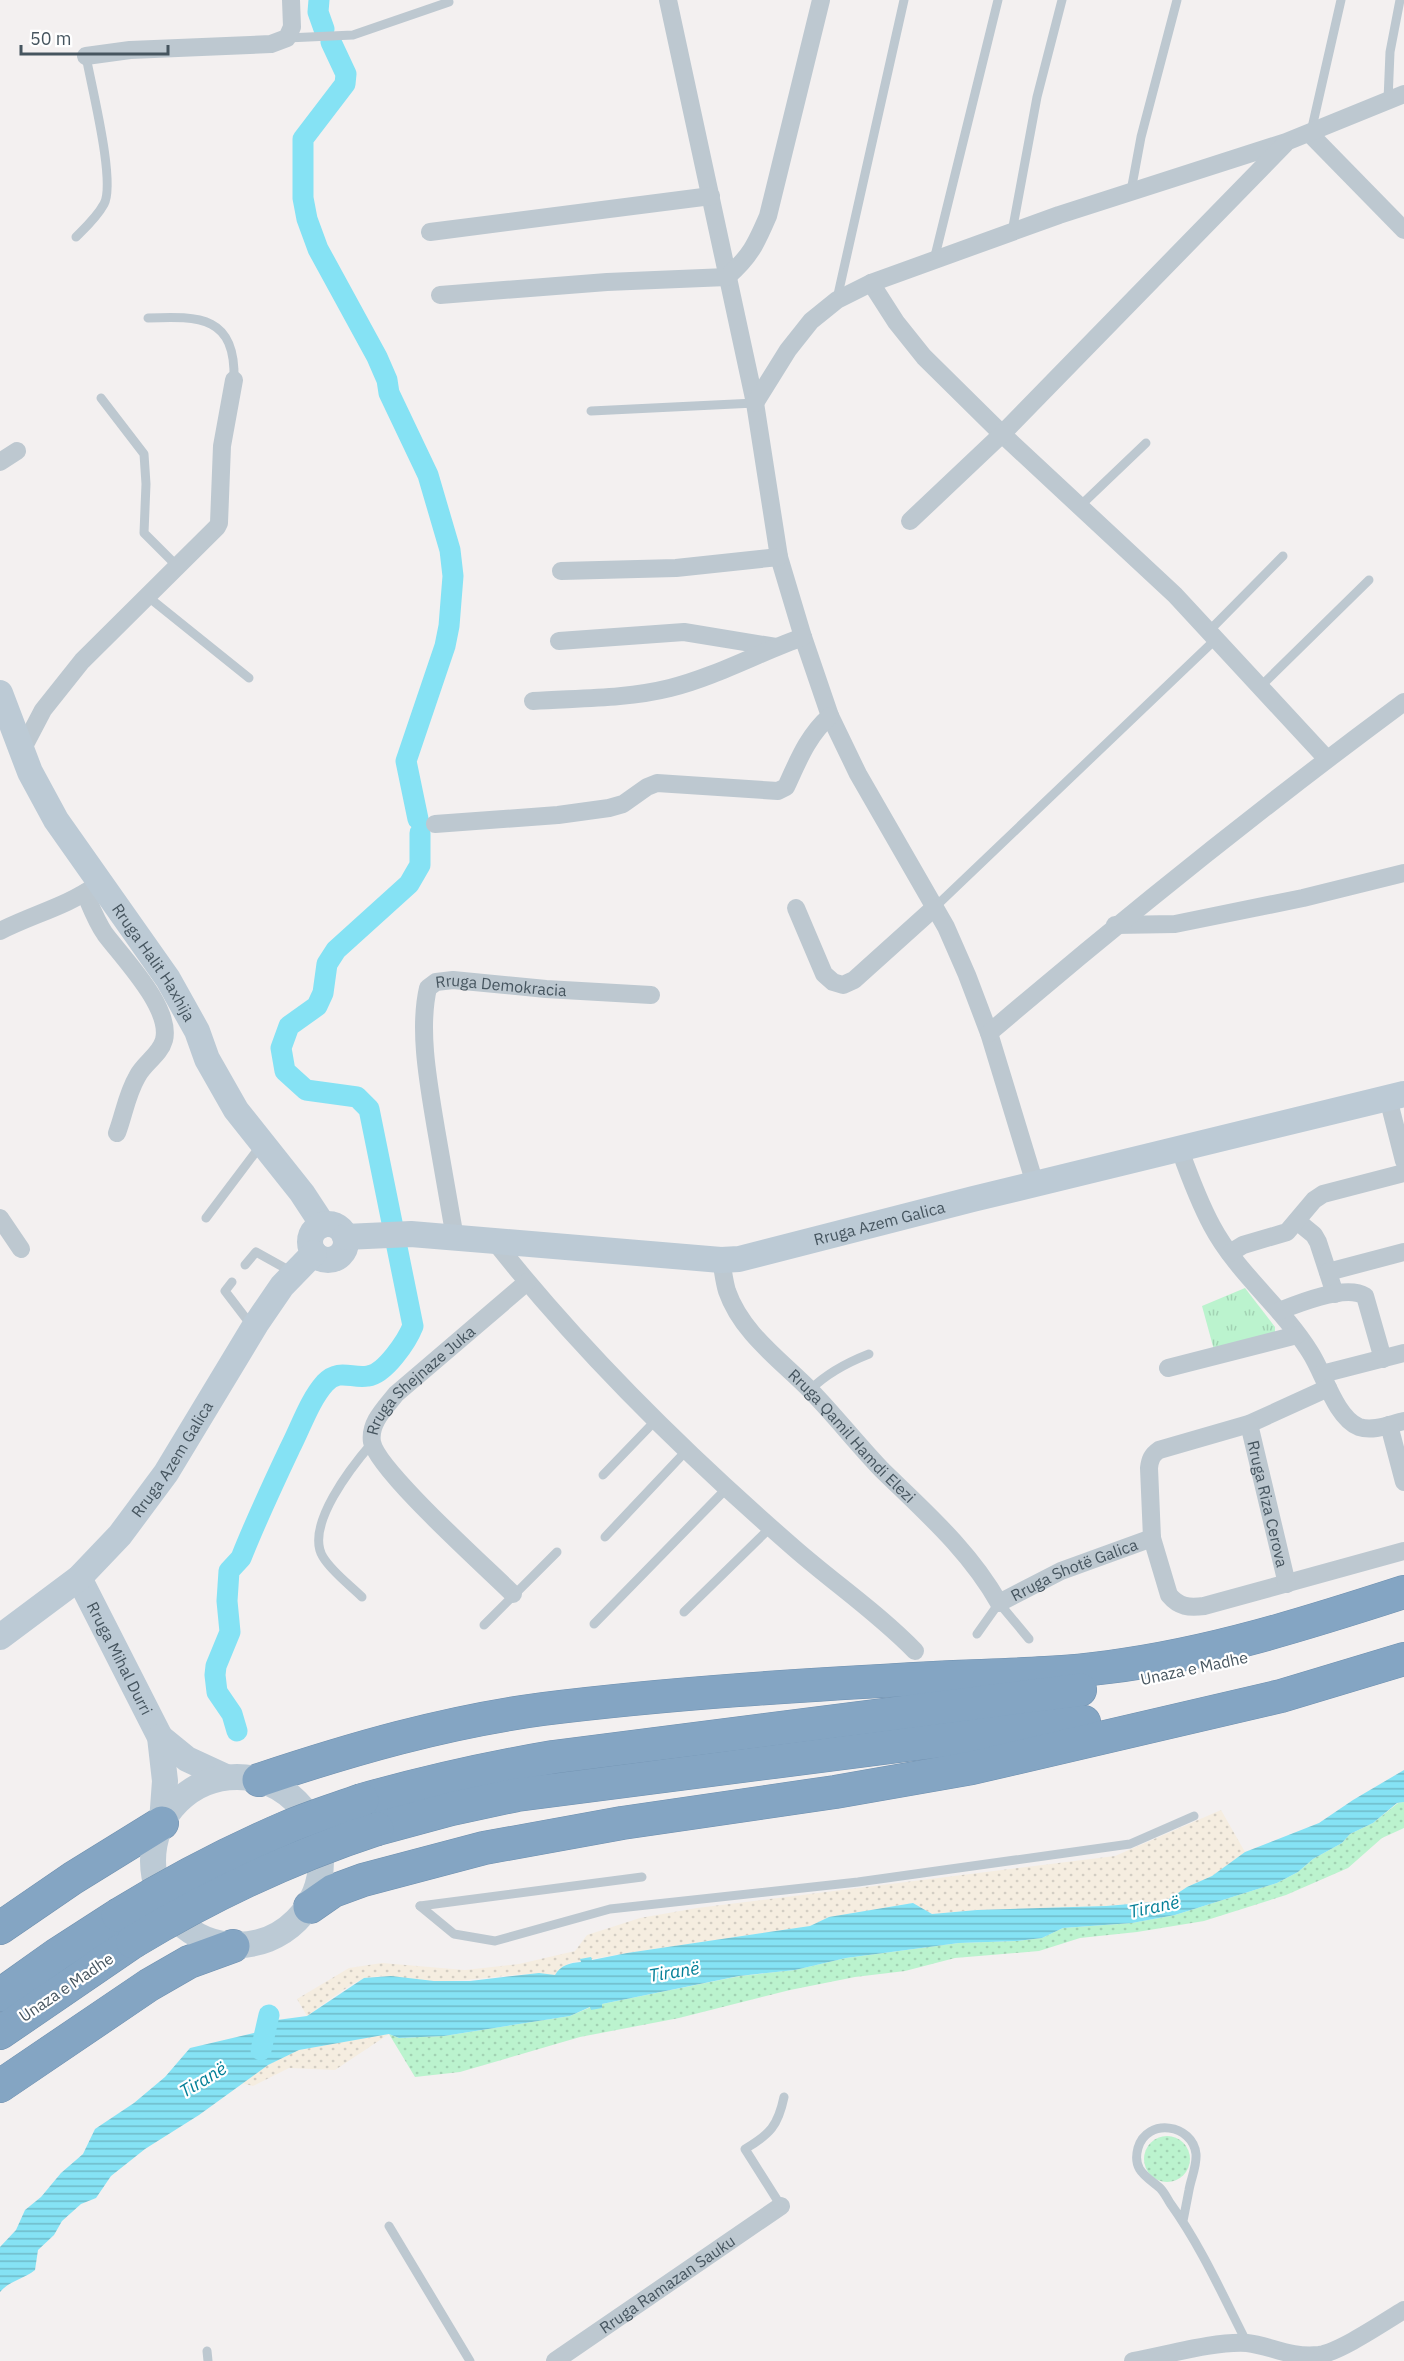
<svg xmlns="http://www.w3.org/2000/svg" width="1404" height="2361" viewBox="0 0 1404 2361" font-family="'IBM Plex Sans',sans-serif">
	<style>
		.grass { fill: url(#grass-dots) }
		.sand { fill: url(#sand-dots) }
		.park { fill: url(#park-tufts) }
		.water { fill: url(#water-rules) }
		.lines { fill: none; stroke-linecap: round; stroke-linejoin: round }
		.canal { stroke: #85e2f4; stroke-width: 21 }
		.highway-casing { stroke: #6f90af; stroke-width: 34 }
		.lane { stroke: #bdc8d0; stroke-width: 9 }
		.street { stroke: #bdc8d0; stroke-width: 18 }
		.secondary { stroke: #bccad5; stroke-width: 26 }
		.highway { stroke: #84a5c3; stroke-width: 33 }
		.highway-bridge-casing { stroke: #6f90af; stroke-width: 34; stroke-linecap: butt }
		.highway-bridge { stroke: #84a5c3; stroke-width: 33 }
		.labels { text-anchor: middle; stroke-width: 4.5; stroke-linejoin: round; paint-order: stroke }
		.street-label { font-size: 16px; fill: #46555f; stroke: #fff }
		.water-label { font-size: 18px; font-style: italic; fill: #037f97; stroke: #fff }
	</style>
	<defs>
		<pattern id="grass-dots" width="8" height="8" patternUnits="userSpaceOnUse" patternTransform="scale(1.5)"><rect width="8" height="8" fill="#bbf3ce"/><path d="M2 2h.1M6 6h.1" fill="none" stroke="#a2d2b3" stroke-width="1.8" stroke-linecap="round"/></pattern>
		<pattern id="sand-dots" width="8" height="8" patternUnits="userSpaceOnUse" patternTransform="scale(1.5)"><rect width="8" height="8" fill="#f5ede0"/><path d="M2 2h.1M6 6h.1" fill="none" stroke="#d3cdc3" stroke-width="1.8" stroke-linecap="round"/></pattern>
		<pattern id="park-tufts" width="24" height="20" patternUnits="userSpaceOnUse" patternTransform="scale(1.5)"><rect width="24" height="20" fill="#bbf3ce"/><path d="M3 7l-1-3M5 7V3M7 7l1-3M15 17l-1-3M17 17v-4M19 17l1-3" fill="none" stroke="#a2d2b3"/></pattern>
		<pattern id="water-rules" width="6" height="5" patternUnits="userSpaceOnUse" patternTransform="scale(1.5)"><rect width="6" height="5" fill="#85e2f4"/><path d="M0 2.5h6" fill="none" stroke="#6fbac9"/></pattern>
	</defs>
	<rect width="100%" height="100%" fill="#f3f0f0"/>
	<g class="grass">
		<polygon points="1404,1802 1404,1828 1382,1838 1348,1868 1286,1895 1204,1921 1137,1932 1080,1938 1039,1951 955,1958 905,1971 855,1977 790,1990 679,2018 580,2037 460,2072 415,2077 389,2034 399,2038 444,2036 570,2016 591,2007 602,2007 602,2004 740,1976 795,1970 846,1958 959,1943 1017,1941 1042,1938 1063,1928 1132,1923 1175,1915 1277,1883 1298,1872 1313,1859 1342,1843 1350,1834 1373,1823 1398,1803"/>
		<circle cx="1167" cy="2159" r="23"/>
	</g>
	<g class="sand">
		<path d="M1221,1810L1245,1852L1212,1876L1187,1887L1166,1901L1106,1906L977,1910L932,1914L913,1903L829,1917L810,1926L627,1953L569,1963L556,1976C520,1970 474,1982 435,1981C412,1981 389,1973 366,1978C353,1981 320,2007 307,2016L297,1999L349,1968L382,1963L465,1970L519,1964L575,1951L587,1935L640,1918L697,1908L1115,1856Z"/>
		<polygon points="389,2034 335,2070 289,2068 253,2086 242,2083 268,2065 299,2050"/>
	</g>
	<polygon class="park" points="1245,1288 1275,1327 1275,1333 1214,1350 1202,1306"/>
	<path class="water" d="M1404,1770V1802L1397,1803L1373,1823L1350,1834L1342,1843L1313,1859L1298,1872L1277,1883L1175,1915L1132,1923L1063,1928L1042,1938L1017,1941L959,1943L846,1958L795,1970L739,1976L602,2004V2008L591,2010L590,2007L570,2016L444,2036L399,2038L389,2034L299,2050L268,2065L199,2115L145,2149L111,2176L96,2198L81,2204L62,2221L54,2235L38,2250L35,2270C24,2279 9,2281 0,2292V2247L16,2230L25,2210L41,2197L61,2173L83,2154L95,2129L134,2103L165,2077L190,2048L258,2032L277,2020L307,2016L364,1978L391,1976L434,1981H470L539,1973L555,1975C561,1965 569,1963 581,1962L580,1959L591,1957L592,1960L627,1953L810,1926L829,1917L913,1903L932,1914L977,1910L1106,1906L1166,1901L1187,1887L1212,1876L1245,1852L1319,1823L1353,1800Z"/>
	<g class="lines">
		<g class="canal">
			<polyline points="319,0 318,12 324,29"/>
			<polyline points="331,42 346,74 345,84 303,139 303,198 307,219 318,249 377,357 387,380 389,393 428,475 450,550 453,576 449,626 445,646 406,761 418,819"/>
			<path d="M237,1731L232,1714L217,1692L215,1675L216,1666L230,1632L227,1601L229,1571L241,1558C256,1520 273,1484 290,1448C301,1427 309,1401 325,1383C339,1368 352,1379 368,1376C385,1374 407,1341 413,1326L369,1109L357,1097L306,1090L285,1071L281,1048L289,1026L317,1006L323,993L327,964L336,950L409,884L420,865V833"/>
			<polyline points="261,2050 269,2015"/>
		</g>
		<g class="highway-casing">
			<g id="highway">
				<path d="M259,1780C352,1749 445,1722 543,1709C672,1693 803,1685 934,1678C992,1675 1051,1675 1109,1667C1210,1654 1308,1623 1404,1592"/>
				<path d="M362,1800C426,1782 488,1768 553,1757L1080,1690"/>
				<polyline points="377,1829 451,1809 517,1795 1084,1722"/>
				<polyline points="310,1907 333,1891 363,1880 484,1848 622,1823 835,1792 972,1768 1281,1696 1404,1659"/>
				<polyline points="0,1928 73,1878 162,1823"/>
				<polyline points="0,1995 56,1955 118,1915"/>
				<polyline points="0,2033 133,1942"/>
				<polyline points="0,2086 149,1985 189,1962 233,1946"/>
			</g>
		</g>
		<g class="lane">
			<polyline points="287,38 353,35 449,2"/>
			<polyline points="1388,100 1390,52 1400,0"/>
			<polyline points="1311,132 1341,0"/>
			<polyline points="1131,191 1141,137 1177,0"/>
			<polyline points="1012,232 1037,97 1062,0"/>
			<path d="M76,237C86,227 97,217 104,204C116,182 91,85 86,56"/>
			<polyline points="934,260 998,0"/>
			<polyline points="837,299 904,0"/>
			<path d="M148,318C200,316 236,316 234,380"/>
			<polyline points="101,398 144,454 146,484 144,533 177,566"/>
			<polyline points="591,411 755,403"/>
			<polyline points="1080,506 1146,443"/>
			<polyline points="147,596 249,678"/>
			<polyline points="1209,631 1283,556"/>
			<polyline points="1261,686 1369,580"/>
			<polyline points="934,908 1217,638"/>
			<polyline points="206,1218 261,1145"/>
			<polyline points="245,1265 256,1252 292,1272"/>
			<polyline points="232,1282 225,1291 251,1325"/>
			<path d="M810,1390C827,1373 846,1363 869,1354"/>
			<polyline points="603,1475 656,1420"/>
			<polyline points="605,1537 687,1450"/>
			<path d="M362,1597C350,1585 332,1572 323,1557C304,1526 353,1465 372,1443"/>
			<polyline points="684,1612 771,1527"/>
			<polyline points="594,1624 728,1487"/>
			<polyline points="484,1625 557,1552"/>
			<polyline points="977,1634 999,1603 1029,1639"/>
			<polyline points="420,1906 454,1934 495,1941 610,1909 858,1882 1130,1844 1194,1816"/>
			<polyline points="420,1906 642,1877"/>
			<path d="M781,2206L745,2149C770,2134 778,2126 784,2097"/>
			<path d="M1183,2221C1185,2211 1187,2200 1189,2190C1191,2178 1197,2166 1196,2154C1193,2124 1147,2117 1138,2148C1132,2170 1146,2176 1160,2188C1164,2192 1167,2198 1170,2203C1201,2246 1223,2296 1247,2343"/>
			<polyline points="389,2226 470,2361"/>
			<polyline points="207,2351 208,2361"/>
		</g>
		<g class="street">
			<polyline points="668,0 755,403 779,557 803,637 830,716 858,774 946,927 967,975 989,1033 1035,1184"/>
			<polyline points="86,56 130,50 271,44 287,38 292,27 291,0"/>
			<polyline points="1310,134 1404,230"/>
			<polyline points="430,232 711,196"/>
			<polyline points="871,283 896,322 924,357 1002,434 1175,595 1327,759"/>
			<path d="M440,295L607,282L727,277C750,257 756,244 768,216L821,0"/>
			<polyline points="755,403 788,350 811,321 837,300 871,283 1059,215 1286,142 1404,94"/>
			<polyline points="0,462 17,451"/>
			<polyline points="910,521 1002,434 1285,144"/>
			<polyline points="561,571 676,568 779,557"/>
			<polyline points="559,641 684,632 776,647"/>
			<path d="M533,701C578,698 626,699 670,688C717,676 758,653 803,637"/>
			<polyline points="21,752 43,710 82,661 217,527 219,523 222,446 234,380"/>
			<path d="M435,824L558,815L609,808L623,804L647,787L657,783L778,791L786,787C798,761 808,735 830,716"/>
			<path d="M85,893C91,907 96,921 105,934C123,958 172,1008 164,1040C160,1055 144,1063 137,1077C127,1094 124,1114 117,1133"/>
			<polyline points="796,908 824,974 833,982 843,985 854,980 934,908"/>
			<polyline points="1115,925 1175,924 1303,898 1404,873"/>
			<path d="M0,931C31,915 67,906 95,886"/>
			<path d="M989,1033C1124,918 1262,807 1404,702"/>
			<polyline points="1388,1098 1404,1161"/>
			<path d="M1180,1150C1189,1175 1199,1202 1212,1226C1237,1273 1282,1307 1310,1352C1324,1373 1335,1417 1359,1427C1373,1432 1391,1424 1404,1421"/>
			<polyline points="0,1218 21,1249"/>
			<polyline points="1297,1221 1314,1235 1318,1242 1335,1294"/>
			<path id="s1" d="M455,1238C449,1202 442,1165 436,1129C429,1086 418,1031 428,988L436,982L453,980L546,989L651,995"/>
			<path d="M495,1242C583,1353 687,1455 794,1548C834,1583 878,1613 915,1651"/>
			<polyline points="1230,1253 1243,1245 1287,1232 1314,1200 1323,1194 1404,1173"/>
			<path id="s2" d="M721,1260C723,1270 724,1281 727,1291C742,1334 782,1361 812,1392C836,1417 858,1445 882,1470C925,1512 969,1550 999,1603L1061,1571L1152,1538"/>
			<polyline points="1328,1272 1404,1252"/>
			<path d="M1279,1311C1299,1303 1346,1284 1365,1296L1383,1359"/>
			<polyline points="1168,1368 1297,1335"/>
			<polyline points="1322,1374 1404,1353"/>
			<path d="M1328,1388L1249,1424L1159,1450C1152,1455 1150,1459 1149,1468L1152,1538L1169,1595C1179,1607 1189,1608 1204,1606L1404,1551"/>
			<path id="s3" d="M1249,1424L1287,1584"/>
			<polyline points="1389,1425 1404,1482"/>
			<path id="s4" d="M513,1594C488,1569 377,1470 372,1442C369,1423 385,1408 396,1394L527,1282"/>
			<path id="s5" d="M555,2361L781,2206"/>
			<path d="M1133,2361C1167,2355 1214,2341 1247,2343C1272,2346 1289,2358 1319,2355C1340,2352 1384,2322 1404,2310"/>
		</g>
		<g class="secondary">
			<path id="s6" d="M0,693L30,772L56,820L168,979L197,1031L207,1059L236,1110L302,1193L323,1225"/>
			<circle cx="328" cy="1242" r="18"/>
			<path id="s7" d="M345,1237L411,1234L721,1260L739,1259L973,1199L1404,1094"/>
			<path id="s8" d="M79,1578L160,1737L165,1781L162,1822"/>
			<path id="s9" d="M0,1637L79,1578L120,1535L166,1473L256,1324L282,1286L314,1253"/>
			<polyline points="160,1737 187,1759 226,1777"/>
			<circle cx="237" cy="1861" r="84"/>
		</g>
		<use href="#highway" class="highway"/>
		<g class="highway-bridge-casing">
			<g id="highway-bridge">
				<path d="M118,1915C172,1882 227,1853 285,1828C310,1817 337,1809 362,1800"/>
				<path d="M133,1942C211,1895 291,1857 377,1829"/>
			</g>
		</g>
		<use href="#highway-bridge" class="highway-bridge"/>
	</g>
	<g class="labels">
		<g class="street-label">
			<text dy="6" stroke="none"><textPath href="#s6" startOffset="312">Rruga Halit Haxhija</textPath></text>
			<text dy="6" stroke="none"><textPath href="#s1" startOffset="328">Rruga Demokracia</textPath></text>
			<text dy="6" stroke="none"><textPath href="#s7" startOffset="540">Rruga Azem Galica</textPath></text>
			<text dy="6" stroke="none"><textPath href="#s4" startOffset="290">Rruga Shejnaze Juka</textPath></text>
			<text dy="6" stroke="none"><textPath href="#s2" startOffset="224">Rruga Qamil Hamdi Elezi</textPath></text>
			<text dy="6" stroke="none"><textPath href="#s9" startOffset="250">Rruga Azem Galica</textPath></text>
			<text dy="6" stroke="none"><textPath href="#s3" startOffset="82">Rruga Riza Cerova</textPath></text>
			<text dy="6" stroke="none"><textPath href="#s2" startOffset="530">Rruga Shotë Galica</textPath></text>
			<text dy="6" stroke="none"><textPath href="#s8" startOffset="90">Rruga Mihal Durri</textPath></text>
			<text transform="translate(1194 1668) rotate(-12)" y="6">Unaza e Madhe</text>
			<text transform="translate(66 1987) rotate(-34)" y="6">Unaza e Madhe</text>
			<text dy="6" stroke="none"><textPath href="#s5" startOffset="136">Rruga Ramazan Sauku</textPath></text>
		</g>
		<g class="water-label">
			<text transform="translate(1154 1907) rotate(-12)" y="6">Tiranë</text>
			<text transform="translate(674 1972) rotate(-9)" y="6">Tiranë</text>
			<text transform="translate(203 2080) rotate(-31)" y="6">Tiranë</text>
		</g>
	</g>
	<path d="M21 45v9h147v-9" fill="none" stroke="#46555f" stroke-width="3"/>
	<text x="30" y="45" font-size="18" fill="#46555f" stroke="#ffffff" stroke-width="4.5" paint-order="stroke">50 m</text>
</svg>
